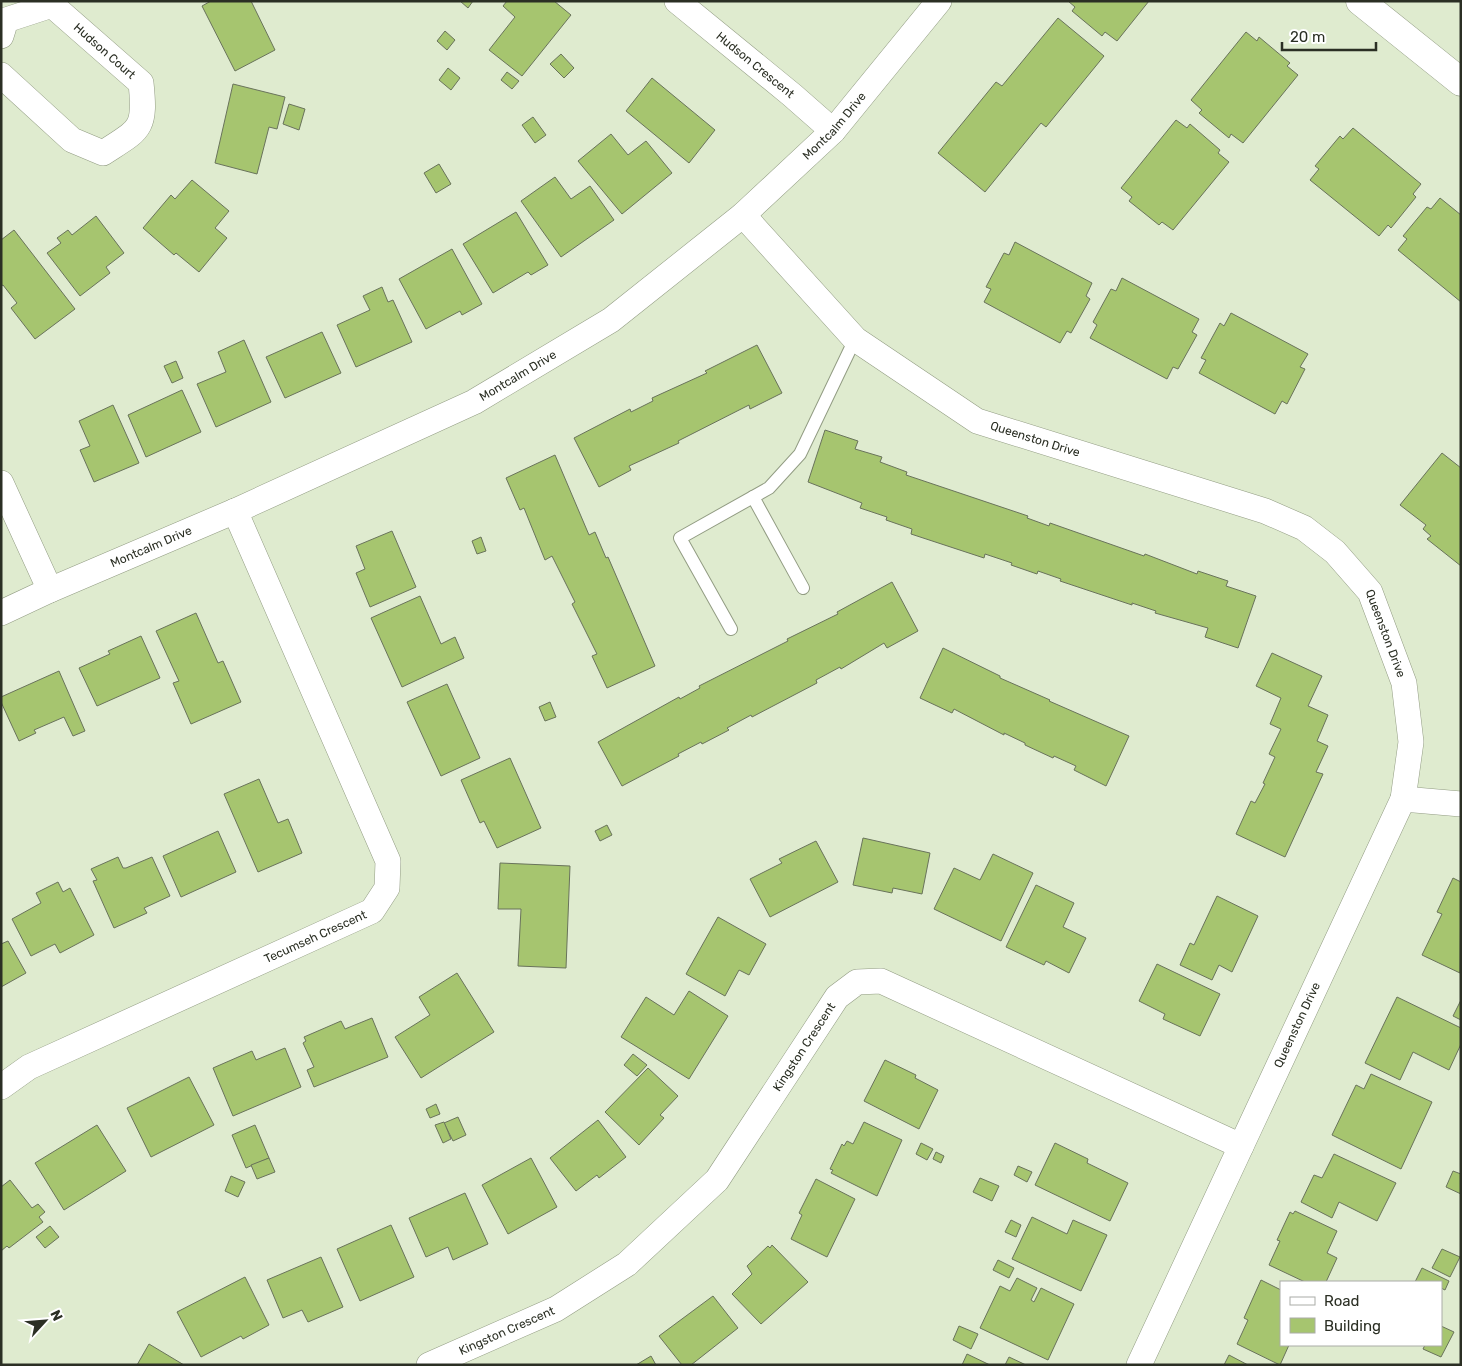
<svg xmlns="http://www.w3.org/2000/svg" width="1462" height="1366" viewBox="0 0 1462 1366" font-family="Rubik,sans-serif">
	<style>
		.building { fill: #a6c56f; stroke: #69735b }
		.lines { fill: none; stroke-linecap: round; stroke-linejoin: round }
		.service-casing { stroke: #929c83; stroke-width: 14 }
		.minor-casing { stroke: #929c83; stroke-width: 26 }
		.tertiary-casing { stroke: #929c83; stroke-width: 29 }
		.service { stroke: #fff; stroke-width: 12 }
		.minor { stroke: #fff; stroke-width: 25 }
		.tertiary { stroke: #fff; stroke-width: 28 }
		.labels { text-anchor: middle; stroke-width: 4.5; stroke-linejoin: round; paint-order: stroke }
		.street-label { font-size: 12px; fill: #2b2f24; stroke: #fff }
	</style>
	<rect width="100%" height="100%" fill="#dfebcf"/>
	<g class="building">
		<polygon points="211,1 251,1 275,50 235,71 202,6"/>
		<polygon points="460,1 473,1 468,8"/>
		<polygon points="507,1 554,1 571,15 522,76 489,50 515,17 503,6"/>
		<polygon points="1068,1 1149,1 1117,41 1105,32 1102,36 1072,11 1075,7"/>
		<polygon points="1058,18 1104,56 1046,127 1041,123 985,192 938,153 996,82 1002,86"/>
		<polygon points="445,31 455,40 447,50 437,41"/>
		<polygon points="1246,32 1257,41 1259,37 1290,63 1287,66 1298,75 1243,143 1231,134 1229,138 1199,113 1202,110 1191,100"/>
		<polygon points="561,54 574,68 564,78 550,64"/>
		<polygon points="448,68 460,78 451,90 439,80"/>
		<polygon points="507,72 519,81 512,89 501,80"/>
		<polygon points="652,78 715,130 689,163 626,111"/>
		<polygon points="233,84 285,97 277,129 269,127 257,174 215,163"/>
		<polygon points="289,104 305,109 299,130 283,124"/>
		<polygon points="533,117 546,135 535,143 522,125"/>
		<polygon points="1176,120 1187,128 1190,124 1220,150 1218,153 1229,162 1173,230 1162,222 1159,225 1129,201 1132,197 1121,188"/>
		<polygon points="1353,128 1421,184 1413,194 1416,197 1391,228 1388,225 1379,236 1310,180 1319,169 1315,166 1340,136 1343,139"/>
		<polygon points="611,134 628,155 646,141 672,173 622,214 578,161"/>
		<polygon points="439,164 451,184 436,193 424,173"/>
		<polygon points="555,177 571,199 590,186 614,220 561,257 521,201"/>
		<polygon points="192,180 229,211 215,228 227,238 199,272 176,253 174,255 143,228 171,195 175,199"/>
		<polygon points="1440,198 1461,215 1461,302 1398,250 1407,239 1403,236 1427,207 1431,209"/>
		<polygon points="516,212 548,265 531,275 528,272 493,293 463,244"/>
		<polygon points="96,216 124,253 106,267 110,273 80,296 47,253 61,243 57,238 68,230 72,235"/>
		<polygon points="14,230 75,309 35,339 11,308 17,303 3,285 1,286 1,240"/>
		<polygon points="1015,242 1092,283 1086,296 1090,299 1071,333 1067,331 1060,343 984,302 991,289 986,287 1004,253 1009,255"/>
		<polygon points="452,249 482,304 462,315 460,311 426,329 399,279"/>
		<polygon points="1122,278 1199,319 1192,332 1197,335 1178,369 1173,367 1167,379 1090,338 1097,325 1093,322 1111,289 1116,291"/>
		<polygon points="382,287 388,302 393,300 412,342 356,367 337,325 370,310 363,296"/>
		<polygon points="1231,313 1308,354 1300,367 1305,369 1287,404 1282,401 1275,414 1199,373 1206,360 1201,358 1220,323 1224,326"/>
		<polygon points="322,332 341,373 285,398 266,357"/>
		<polygon points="244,340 271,402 216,427 197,384 226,372 218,352"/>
		<polygon points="757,345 782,393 750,409 749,405 678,441 679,443 629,466 631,470 599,487 574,438 630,409 631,412 653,401 652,398 707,373 705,371"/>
		<polygon points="176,361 183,378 172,383 164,366"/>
		<polygon points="182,390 201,432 146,457 128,415"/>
		<polygon points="113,405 139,463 94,482 80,450 90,446 79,421"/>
		<polygon points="825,430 858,441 855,449 882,457 880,462 907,472 906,475 1028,516 1027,518 1049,526 1050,523 1144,556 1145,554 1197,574 1198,571 1228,581 1226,586 1256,596 1238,648 1205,637 1208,628 1155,613 1156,611 1132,603 1132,605 1060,581 1061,579 1038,571 1037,574 1011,565 1012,563 985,554 984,558 911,534 912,529 886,520 887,517 860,508 862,503 808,482"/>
		<polygon points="1442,453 1461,468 1461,566 1427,539 1431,536 1423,529 1426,525 1400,505"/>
		<polygon points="555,455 589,535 595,532 606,558 608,557 655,666 607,688 592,656 597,654 572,604 575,602 552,556 545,560 524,508 520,510 506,478"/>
		<polygon points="392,531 416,587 370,607 356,573 365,569 356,546"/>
		<polygon points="481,537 486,551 477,554 472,541"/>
		<polygon points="892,582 918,631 887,648 884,643 841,669 840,667 816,680 817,683 752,717 751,715 727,728 729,730 702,744 701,742 678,754 679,756 622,786 598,742 679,697 680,699 700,688 699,686 788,641 787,639 838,614 837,612"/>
		<polygon points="420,596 441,644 455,637 464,658 402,687 371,618"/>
		<polygon points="196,613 218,663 223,661 241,702 191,724 173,683 179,681 156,631"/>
		<polygon points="141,636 160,678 97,706 79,668 110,654 108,651"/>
		<polygon points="943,648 1000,676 1000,678 1050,700 1049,701 1129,736 1106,786 1074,770 1076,766 1054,756 1053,758 1025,745 1025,743 1004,733 1004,735 954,709 952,713 920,698"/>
		<polygon points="1272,653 1322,676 1308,706 1328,715 1317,741 1328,746 1316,772 1323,774 1285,857 1236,834 1251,801 1255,803 1265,784 1263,783 1275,757 1269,754 1281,729 1270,724 1281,698 1256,686"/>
		<polygon points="59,671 85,731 73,736 64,717 34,730 36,733 19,741 1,702 1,697"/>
		<polygon points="447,684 480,758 441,776 407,702"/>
		<polygon points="550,702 556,717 545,721 539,707"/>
		<polygon points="510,758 541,828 497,848 484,821 480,823 461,780"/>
		<polygon points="259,779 278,823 288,819 302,853 258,872 224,794"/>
		<polygon points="607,825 612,835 600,841 595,831"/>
		<polygon points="218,831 236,872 181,897 163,856"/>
		<polygon points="863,838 930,853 922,894 893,888 892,893 853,885"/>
		<polygon points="816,841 838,882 770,917 750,879 782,863 779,859"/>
		<polygon points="993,854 1033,873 1001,941 934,909 954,868 980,880"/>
		<polygon points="118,857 123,868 126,868 152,857 170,896 144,908 147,913 114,928 93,881 97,880 91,869"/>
		<polygon points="500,863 570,866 566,968 518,966 521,909 498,909"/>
		<polygon points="1453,878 1461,882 1460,973 1422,955 1442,914 1437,912"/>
		<polygon points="58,882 63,892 70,888 94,935 60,953 55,944 31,956 12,919 41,903 36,893"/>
		<polygon points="1036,885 1074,903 1063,927 1086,938 1069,973 1046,961 1044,965 1006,947"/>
		<polygon points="1217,896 1258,916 1232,972 1219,965 1212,980 1180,965 1190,943 1194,945"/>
		<polygon points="718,917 766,944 749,975 739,970 725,996 686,974"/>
		<polygon points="8,941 26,973 1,987 1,944"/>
		<polygon points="1157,964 1220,994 1200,1036 1163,1019 1165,1014 1139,1001"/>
		<polygon points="457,973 494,1032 421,1078 395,1037 430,1015 419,997"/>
		<polygon points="689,991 728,1016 689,1079 621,1037 646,997 674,1015"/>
		<polygon points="1397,997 1461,1028 1461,1044 1449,1070 1413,1052 1400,1080 1365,1063"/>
		<polygon points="1461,1000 1461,1020 1453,1016"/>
		<polygon points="372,1018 388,1057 314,1087 307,1070 314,1067 303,1043 306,1041 304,1037 341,1021 345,1029"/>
		<polygon points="285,1048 301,1087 233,1116 213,1068 252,1051 256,1060"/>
		<polygon points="633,1054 647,1065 637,1076 624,1065"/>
		<polygon points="885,1060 916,1075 915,1078 938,1090 919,1129 864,1101"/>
		<polygon points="648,1068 678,1096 660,1115 664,1118 639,1145 605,1112"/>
		<polygon points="1371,1074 1432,1102 1401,1169 1332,1135 1356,1085 1364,1089"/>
		<polygon points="189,1077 214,1125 151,1157 127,1108"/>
		<polygon points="436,1104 440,1114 430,1118 426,1109"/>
		<polygon points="458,1117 466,1135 453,1141 444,1123"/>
		<polygon points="598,1120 626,1157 599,1178 597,1175 576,1191 550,1158"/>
		<polygon points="444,1122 451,1139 443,1143 435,1125"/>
		<polygon points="864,1122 902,1140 877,1196 831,1173 833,1170 830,1169 842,1144 844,1146 847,1141 853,1144"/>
		<polygon points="97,1125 126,1171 64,1210 35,1163"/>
		<polygon points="255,1125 269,1158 246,1168 232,1135"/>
		<polygon points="921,1143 933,1149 927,1160 916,1154"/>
		<polygon points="1055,1143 1088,1159 1087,1163 1128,1183 1110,1221 1035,1185"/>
		<polygon points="936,1152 944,1156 941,1163 933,1159"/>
		<polygon points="1334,1154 1396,1183 1377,1221 1339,1202 1332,1218 1301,1202 1314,1175 1322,1178"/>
		<polygon points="269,1158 275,1172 257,1179 251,1165"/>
		<polygon points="531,1158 557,1207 508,1234 482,1185"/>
		<polygon points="1018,1166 1032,1172 1027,1182 1014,1175"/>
		<polygon points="1453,1171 1461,1174 1461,1194 1446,1187"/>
		<polygon points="231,1176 245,1182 238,1197 225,1191"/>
		<polygon points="980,1178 999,1186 992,1201 973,1192"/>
		<polygon points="816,1179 855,1199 827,1257 791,1239 802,1215 799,1213"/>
		<polygon points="10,1180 32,1208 38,1204 45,1212 39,1217 43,1222 9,1248 7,1246 1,1251 1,1187"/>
		<polygon points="465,1193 488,1244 453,1260 448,1247 426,1257 409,1218"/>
		<polygon points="1295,1211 1337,1231 1327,1253 1337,1258 1326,1282 1305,1282 1269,1265 1280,1241 1277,1240 1290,1212 1293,1214"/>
		<polygon points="1032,1217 1067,1234 1073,1220 1107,1235 1081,1291 1012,1259"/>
		<polygon points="1011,1220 1021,1225 1016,1237 1005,1232"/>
		<polygon points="391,1225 414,1277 360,1301 337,1249"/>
		<polygon points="50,1226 59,1237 45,1248 36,1237"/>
		<polygon points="772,1245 808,1282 761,1324 732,1294 752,1274 747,1266 768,1246 770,1248"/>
		<polygon points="1442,1249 1460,1257 1450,1277 1432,1268"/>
		<polygon points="321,1257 343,1307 308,1322 302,1310 283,1318 267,1280"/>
		<polygon points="998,1260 1014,1268 1009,1278 993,1270"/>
		<polygon points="1422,1268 1449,1281 1445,1290 1441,1288 1441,1282 1415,1282"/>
		<polygon points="245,1277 269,1325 243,1339 241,1336 201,1357 177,1312"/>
		<polygon points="1017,1278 1037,1288 1031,1300 1034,1302 1041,1288 1074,1304 1048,1360 980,1328 1000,1286 1010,1291"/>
		<polygon points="1261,1280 1281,1290 1281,1345 1289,1345 1280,1365 1237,1344 1248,1320 1244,1318"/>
		<polygon points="713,1296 738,1328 691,1365 682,1365 659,1336"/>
		<polygon points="959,1326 978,1334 971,1349 953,1340"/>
		<polygon points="1441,1326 1454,1332 1441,1357 1423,1349 1425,1345 1441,1345"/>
		<polygon points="149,1344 184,1365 137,1365"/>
		<polygon points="967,1354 990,1365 962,1365"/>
		<polygon points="1229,1355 1248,1365 1224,1365"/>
		<polygon points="651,1356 656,1365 636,1365"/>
		<polygon points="1009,1357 1026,1365 1005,1365"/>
	</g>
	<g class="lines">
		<g class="service-casing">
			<g id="service">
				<polyline points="753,497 803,588"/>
				<polyline points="731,629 680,538 769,488 800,454 855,339"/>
			</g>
		</g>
		<g class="minor-casing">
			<g id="minor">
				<path id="s1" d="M677,1L792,95L833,131"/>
				<path id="s2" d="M1,36L6,20L52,5L141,83C146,130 140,129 103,153L72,140L1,75"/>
				<path id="s3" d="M743,215L855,339L977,421L1265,511L1304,528L1335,552L1370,592L1404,683L1411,742L1403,799L1139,1365"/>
				<polyline points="1,483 50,590"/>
				<path id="s4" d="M1,613L50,590L235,511L474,402L611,320L743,215L833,131L939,1"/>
				<polyline points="1403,799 1461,804"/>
				<path id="s5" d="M1,1087L29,1067L372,911L387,888L388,861L235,511"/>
				<path id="s6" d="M429,1365L556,1309L627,1264L717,1180L837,997L857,982L881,981L1241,1146"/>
			</g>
		</g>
		<g class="tertiary-casing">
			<polyline id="tertiary" points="1360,1 1461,82"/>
		</g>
		<use href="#service" class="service"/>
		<use href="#minor" class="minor"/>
		<use href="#tertiary" class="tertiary"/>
	</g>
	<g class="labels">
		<g class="street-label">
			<text dy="4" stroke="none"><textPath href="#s2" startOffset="135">Hudson Court</textPath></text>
			<text dy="4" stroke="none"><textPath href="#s1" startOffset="101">Hudson Crescent</textPath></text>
			<text dy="4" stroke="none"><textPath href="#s4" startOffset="974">Montcalm Drive</textPath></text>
			<text dy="4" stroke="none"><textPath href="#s4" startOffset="569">Montcalm Drive</textPath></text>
			<text dy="4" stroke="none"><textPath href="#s3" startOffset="375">Queenston Drive</textPath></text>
			<text dy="4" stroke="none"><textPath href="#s4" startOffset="164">Montcalm Drive</textPath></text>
			<text dy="4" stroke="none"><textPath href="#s3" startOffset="795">Queenston Drive</textPath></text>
			<text dy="4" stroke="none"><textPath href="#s5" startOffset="349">Tecumseh Crescent</textPath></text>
			<text transform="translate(1297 1025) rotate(-65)" y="4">Queenston Drive</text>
			<text dy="4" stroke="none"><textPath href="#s6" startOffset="505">Kingston Crescent</textPath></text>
			<text dy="4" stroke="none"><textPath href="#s6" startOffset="85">Kingston Crescent</textPath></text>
		</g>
	</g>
	<rect width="1462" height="1366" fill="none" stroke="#2b2f24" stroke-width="5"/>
	<rect x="1280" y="1281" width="162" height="65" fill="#ffffff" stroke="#aaaca7"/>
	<rect x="1290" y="1297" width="25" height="8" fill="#ffffff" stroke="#aaaca7"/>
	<text x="1324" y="1306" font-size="15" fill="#2b2f24">Road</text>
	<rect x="1290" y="1318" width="25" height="15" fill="#a6c56f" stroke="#aaaca7"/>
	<text x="1324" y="1331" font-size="15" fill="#2b2f24">Building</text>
	<g transform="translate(45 1321) rotate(64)" stroke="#ffffff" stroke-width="4" paint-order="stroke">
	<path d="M0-4L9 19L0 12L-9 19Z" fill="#2b2f24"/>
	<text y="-8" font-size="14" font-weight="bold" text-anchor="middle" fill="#2b2f24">N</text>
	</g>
	<path d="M1282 42v8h94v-8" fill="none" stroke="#2b2f24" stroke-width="2.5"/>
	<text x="1290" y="42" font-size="15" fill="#2b2f24" stroke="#ffffff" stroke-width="4" paint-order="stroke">20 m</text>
</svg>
